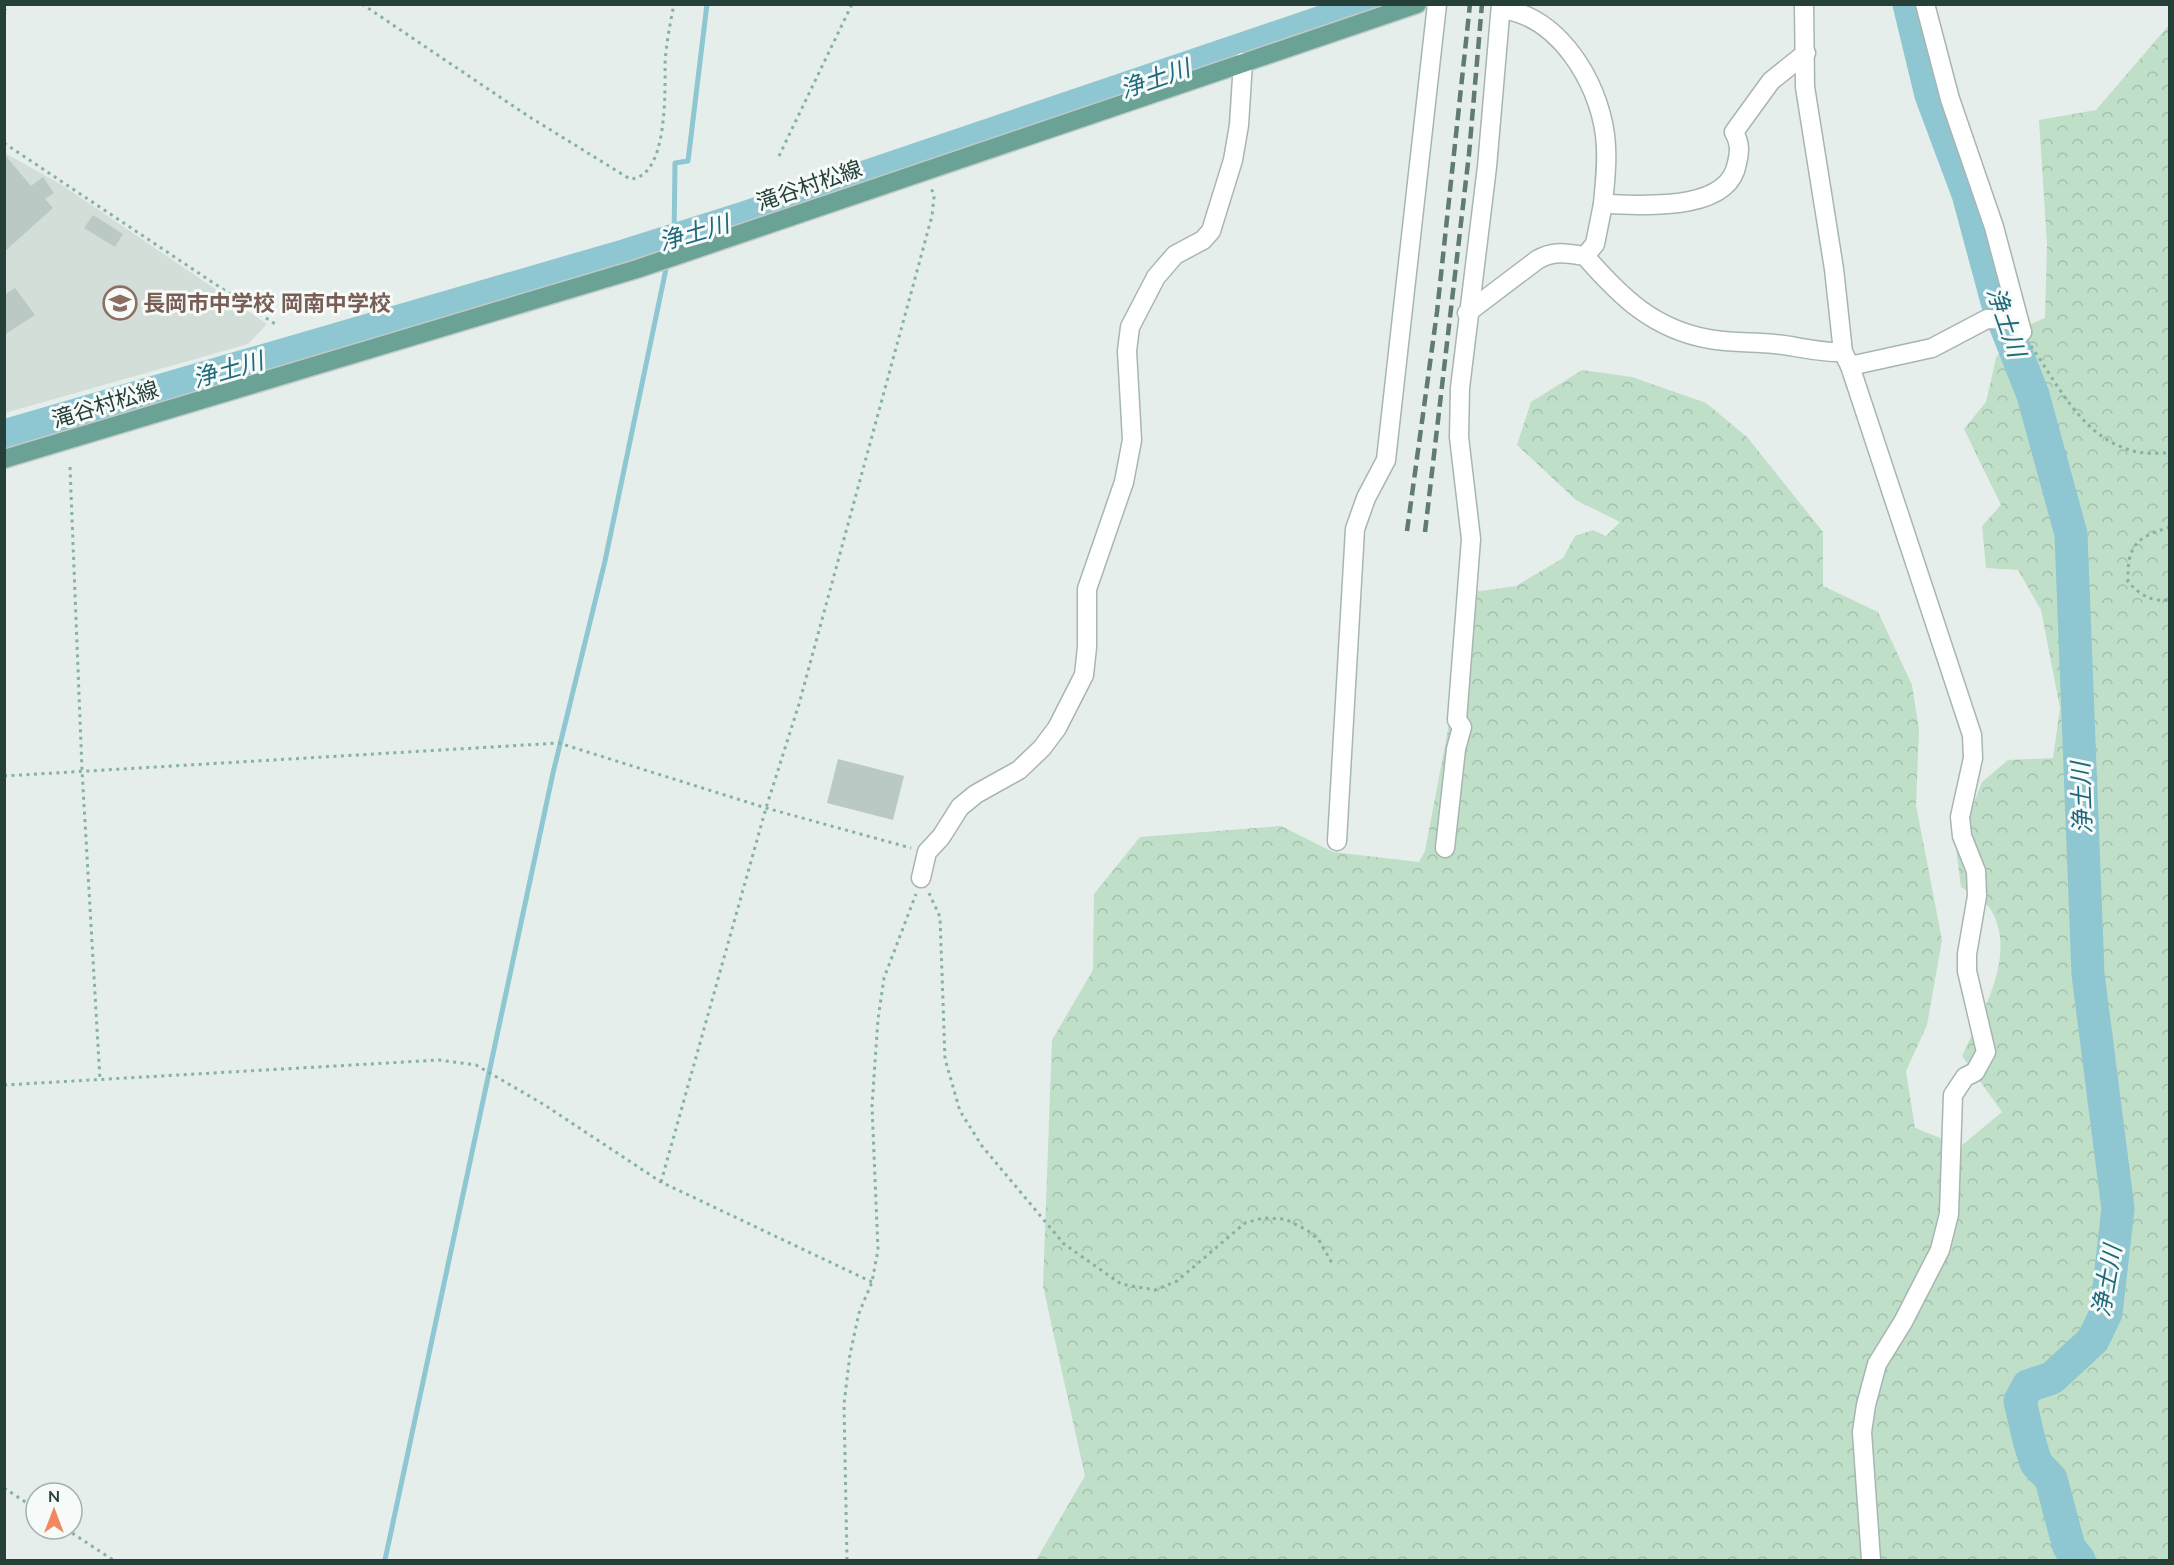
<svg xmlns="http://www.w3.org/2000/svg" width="2174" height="1565" viewBox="0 0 2174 1565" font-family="Mulish,'Noto Sans JP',sans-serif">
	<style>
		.built { fill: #d3ded9 }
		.forest { fill: url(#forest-crowns) }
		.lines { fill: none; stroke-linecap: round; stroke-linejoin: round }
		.stream { stroke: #8ec6d2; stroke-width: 5 }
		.river { stroke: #8ec6d2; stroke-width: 33 }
		.building { fill: #bac9c3 }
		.minor-casing { stroke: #a7b6b1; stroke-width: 21 }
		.major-casing { stroke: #c2cac8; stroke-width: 21 }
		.path { stroke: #86b1a5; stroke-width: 3; stroke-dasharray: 3 4.5; stroke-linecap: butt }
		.minor { stroke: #fff; stroke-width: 18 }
		.major { stroke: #6aa396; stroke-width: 18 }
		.rail { stroke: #5f7b74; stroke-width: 4.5; stroke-dasharray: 12 6; stroke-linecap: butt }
		.labels { text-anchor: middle; stroke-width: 6; stroke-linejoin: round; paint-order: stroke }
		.street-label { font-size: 22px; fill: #244039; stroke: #f6faf8 }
		.education-label { font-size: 22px; font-weight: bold; fill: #785e54; stroke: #f6faf8; text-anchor: start }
		.water-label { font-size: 24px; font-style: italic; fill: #1e6a7c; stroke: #f6faf8 }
	</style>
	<defs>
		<pattern id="forest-crowns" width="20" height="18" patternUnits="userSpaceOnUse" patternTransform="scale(1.5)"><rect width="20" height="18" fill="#bfdfc8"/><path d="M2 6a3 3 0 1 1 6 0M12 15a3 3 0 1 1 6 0" fill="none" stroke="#a4c0ad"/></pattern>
	</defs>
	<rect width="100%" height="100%" fill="#e5eeea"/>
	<polygon class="built" points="5,153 62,185 267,324 248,344 5,413"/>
	<path class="forest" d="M2169,25V1560H1036L1085,1476L1043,1286L1052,1040L1093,970L1094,894L1140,837L1281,826L1333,852L1419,862L1425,851L1474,592L1516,586L1563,558L1575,536L1593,530L1606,536L1620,522L1576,500L1517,445L1531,402L1582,370L1632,377L1706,403L1747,437L1823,532V586L1878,612L1912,685L1919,730L1916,805L1942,940L1927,1025L1906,1071L1915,1128L1961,1146L2002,1112L1962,1056C1981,1014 2018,956 1991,910C1986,901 1970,893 1961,887L1956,849L1982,782L2008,760L2053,758L2060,708L2041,610L2018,570L1986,568L1982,526L2001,505L1964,429L1986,402L1996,358L2012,332L2045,318L2047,244L2039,120L2096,110Z"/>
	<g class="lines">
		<g class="stream">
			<polyline points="670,255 674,240 675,163 688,161 707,4"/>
			<polyline points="385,1560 553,773 605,561 667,264"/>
		</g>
		<g class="river">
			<polyline points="1909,4 1931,95 1968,194 1999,309 2033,395 2071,534 2088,974 2118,1209 2106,1313 2093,1340 2052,1378 2028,1386 2020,1401 2029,1440 2036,1463 2051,1479 2069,1547 2079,1560"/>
			<polyline points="4,436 627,255 744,218 1375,4"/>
		</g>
	</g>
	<g class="building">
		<polygon points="4,154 31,186 43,177 54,193 45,199 53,208 4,252"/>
		<polygon points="93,215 123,234 115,247 84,228"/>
		<polygon points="15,288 35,315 4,335 4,295"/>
		<polygon points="838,759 904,776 893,820 827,803"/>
	</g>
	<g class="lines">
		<g class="minor-casing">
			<g id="minor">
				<polyline points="1804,4 1805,87 1834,269 1843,352 1850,366 1972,735 1973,758 1960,817 1962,836 1976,871 1977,896 1967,954 1967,971 1986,1052 1975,1072 1965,1077 1953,1095 1949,1214 1940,1250 1903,1322 1877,1364 1866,1405 1862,1432 1871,1560"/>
				<polyline points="1925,4 1950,99 1994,227 2022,332"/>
				<path d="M1502,9C1559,17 1598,81 1605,135C1608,158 1605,182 1603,204"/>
				<path d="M1585,256L1595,244L1603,204C1641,205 1729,213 1737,163C1740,151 1740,143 1734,132L1771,81L1806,53"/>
				<path d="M1467,313L1537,260C1553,250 1567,253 1585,256C1621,297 1653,329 1709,339C1730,343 1753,342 1774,344C1797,346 1819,353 1843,352"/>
				<polyline points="1850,366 1932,348 1987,319 2008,320 2015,323 2022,332"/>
				<polyline points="1337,841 1355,529 1366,498 1386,460 1437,4"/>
				<polyline points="1445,848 1456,749 1462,727 1457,720 1471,539 1459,437 1460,388 1487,167 1501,4"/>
				<polyline points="921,878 927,852 941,837 960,807 976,794 1019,770 1042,748 1057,728 1084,675 1087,647 1087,589 1124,482 1132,440 1127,351 1130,327 1156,277 1175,255 1203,240 1211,231 1233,160 1239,125 1243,62"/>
			</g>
		</g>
		<g class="major-casing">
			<polyline id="major" points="4,459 637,269 1417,4"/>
		</g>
		<g class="path">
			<path d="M362,4L528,116L630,179C668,178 665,91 665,64C666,45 670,24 674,4"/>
			<polyline points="4,11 9,4"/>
			<polyline points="4,143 278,326"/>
			<polyline points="779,156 852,4"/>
			<path d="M2031,346C2059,386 2083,440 2137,452C2147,454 2159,453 2170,453"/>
			<polyline points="70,467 82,770 100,1080"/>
			<path d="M2170,527C2136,537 2127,546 2128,582C2141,595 2150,602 2170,600"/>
			<polyline points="4,776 559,743 766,808 911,848"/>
			<polyline points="929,893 940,917 945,1059 960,1111 982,1146 1064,1244 1121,1284 1155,1290 1177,1281 1245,1223 1263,1218 1285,1219 1307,1230 1319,1240 1333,1265"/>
			<polyline points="4,1085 439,1060 476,1065 543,1104 661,1182 872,1282"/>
			<polyline points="661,1182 766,808 799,704 932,216 934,197 931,187"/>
			<polyline points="4,1488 36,1509"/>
			<polyline points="66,1529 113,1560"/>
			<polyline points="847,1560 844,1404 850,1354 859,1313 872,1282 878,1250 872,1106 878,1019 884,978 916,894"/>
		</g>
		<use href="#minor" class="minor"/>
		<use href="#major" class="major"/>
		<g class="rail">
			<polyline points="1407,531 1437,312 1470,4"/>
			<polyline points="1425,532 1469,154 1482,4"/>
		</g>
	</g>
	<defs>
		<g id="school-ring" transform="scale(1.725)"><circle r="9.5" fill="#f6faf8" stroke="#8d6e63" stroke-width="1.5"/><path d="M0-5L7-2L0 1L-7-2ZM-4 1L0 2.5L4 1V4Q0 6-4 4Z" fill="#8d6e63"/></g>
	</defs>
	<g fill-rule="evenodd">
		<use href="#school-ring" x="120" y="303"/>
	</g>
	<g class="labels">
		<g class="street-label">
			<text transform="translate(809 185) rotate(-19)" y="8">滝谷村松線</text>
			<text transform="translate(105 404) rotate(-17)" y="8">滝谷村松線</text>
		</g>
		<g class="education-label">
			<text x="143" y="311">長岡市中学校 岡南中学校</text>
		</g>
		<g class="water-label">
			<text transform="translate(1155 79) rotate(-19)" y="8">浄土川</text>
			<text transform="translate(694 233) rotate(-16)" y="8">浄土川</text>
			<text transform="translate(2006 322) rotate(71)" y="8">浄土川</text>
			<text transform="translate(228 370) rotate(-16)" y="8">浄土川</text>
			<text transform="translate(2082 798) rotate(-92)" y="8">浄土川</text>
			<text transform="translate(2107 1281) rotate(-80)" y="8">浄土川</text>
		</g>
	</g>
	<rect width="2174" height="1565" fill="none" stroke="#244039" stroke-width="12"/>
	<g transform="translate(54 1511)"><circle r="28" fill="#f6faf8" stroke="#a2b0ac" stroke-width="1.5"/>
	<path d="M0-4.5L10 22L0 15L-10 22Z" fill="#f18861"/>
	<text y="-9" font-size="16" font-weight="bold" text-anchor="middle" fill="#244039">N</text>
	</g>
</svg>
